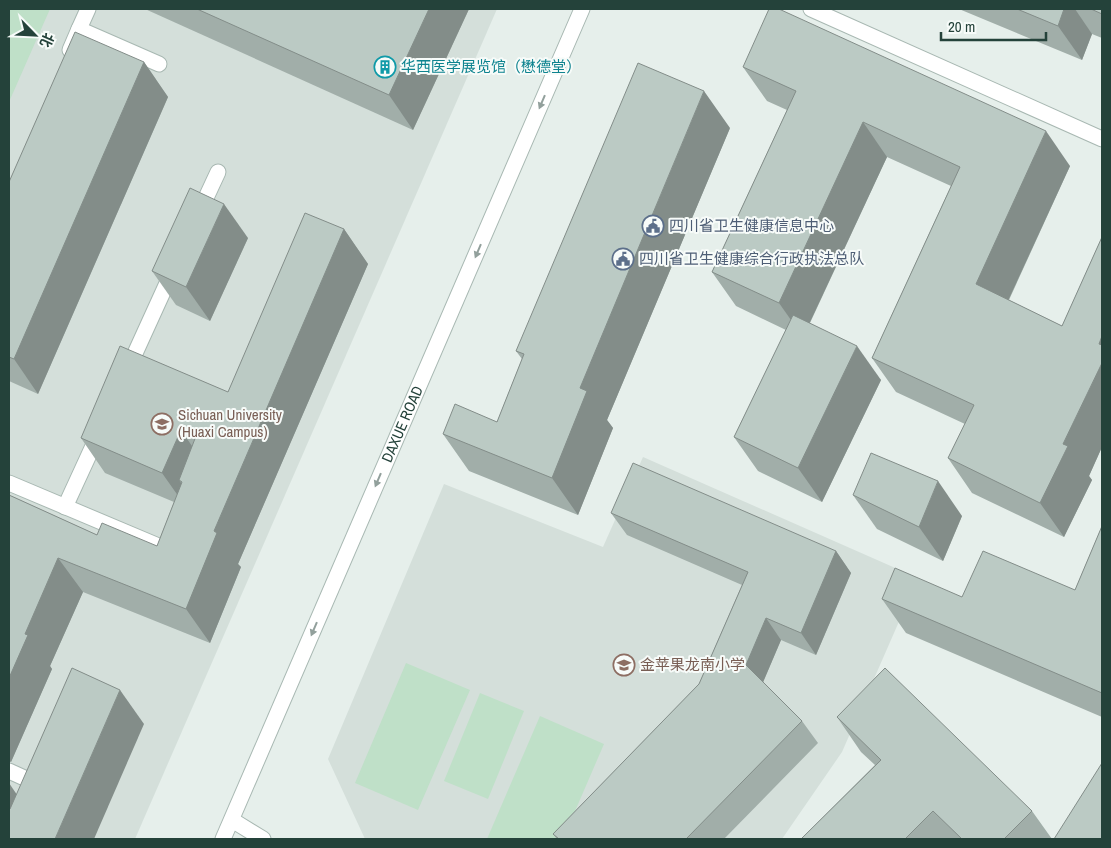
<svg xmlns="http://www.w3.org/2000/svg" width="1111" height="848" viewBox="0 0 1111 848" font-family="'Archivo Narrow','Noto Sans SC',sans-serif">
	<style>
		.built { fill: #d4dfda }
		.pitch { fill: #bfe0c8 }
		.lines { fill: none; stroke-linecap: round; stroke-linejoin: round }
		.minor-casing { stroke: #a8b8b2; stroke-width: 17 }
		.minor { stroke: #fff; stroke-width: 15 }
		.wall { fill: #a1aea9 }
		.shaded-wall { fill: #838d89 }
		.building { fill: #bbcac4; stroke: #838d89 }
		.oneway { fill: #92a09c }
		.labels { text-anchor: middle; stroke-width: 4; stroke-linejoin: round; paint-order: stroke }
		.culture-label { font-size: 15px; fill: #0d838f; stroke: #f7fbf9; text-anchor: start }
		.service-label { font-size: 15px; fill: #4e5e75; stroke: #f7fbf9; text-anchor: start }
		.education-label { font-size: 15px; fill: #785e54; stroke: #f7fbf9; text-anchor: start }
		.street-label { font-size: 15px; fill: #24423a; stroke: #f7fbf9 }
	</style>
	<rect width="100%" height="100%" fill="#e6efeb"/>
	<g class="built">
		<polygon points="9,9 497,9 135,839 9,839"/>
		<polygon points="643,457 918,578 842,752 782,839 365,839 328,759 444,484 603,547"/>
	</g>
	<g class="pitch">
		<polygon points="9,9 50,9 9,102"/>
		<polygon points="406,663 470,690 418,810 355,783"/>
		<polygon points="480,693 524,711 488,799 444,781"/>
		<polygon points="540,716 604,744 563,839 487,839"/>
	</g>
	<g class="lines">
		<g class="minor-casing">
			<g id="minor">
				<polyline points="811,9 1102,139"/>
				<polyline points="79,29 88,9"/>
				<polyline points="70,50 79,29 159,64"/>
				<polyline points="198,215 218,172"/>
				<polyline points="127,371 173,270"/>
				<polyline points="9,483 175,553"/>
				<polyline points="65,507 99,433"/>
				<polyline points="9,771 42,786"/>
				<polyline points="232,820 263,839"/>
				<path id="s1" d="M223,839L582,9"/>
			</g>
		</g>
		<use href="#minor" class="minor"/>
	</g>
	<g class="wall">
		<polygon points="145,9 469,9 413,130"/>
		<polygon points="959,9 1102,9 1102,38 1092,34 1082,60"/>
		<polygon points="144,62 168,97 38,394 9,381 9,182"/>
		<polygon points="743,67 1070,166 1009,300 1062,326 1102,237 1102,447 1089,476 1092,480 1064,537 972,493 948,458 965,424 896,392 872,358 951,186 887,157 810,323 881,380 822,502 758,471 734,437 786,330 736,306 712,272 787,110 767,101"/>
		<polygon points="730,128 607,420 613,428 578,515 469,471 443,434 497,422 522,359 516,351"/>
		<polygon points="344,229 368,264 238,564 241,567 210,643 83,592 50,666 52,669 11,762 9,762 9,495 97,535 157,546 174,502 105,473 81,438 228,392"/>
		<polygon points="248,238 210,321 176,305 152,271"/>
		<polygon points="853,495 962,516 943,561 877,529"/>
		<polygon points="611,513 836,551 851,573 816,655 781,640 763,682 802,721 818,743 724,839 557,839 553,834 699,684 742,585 627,535"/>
		<polygon points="1102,526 1102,717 906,633 882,599 962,597 1075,590"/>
		<polygon points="837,717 1032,811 1052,839 801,839 875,765 861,752"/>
	</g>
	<g class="shaded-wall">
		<polygon points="429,9 469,9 413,130 389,95"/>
		<polygon points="1064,9 1075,9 1092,34 1082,60 1058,26"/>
		<polygon points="144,62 168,97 38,394 14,359"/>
		<polygon points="704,91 730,128 607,420 613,428 578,515 552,478 580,388"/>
		<polygon points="863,122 887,157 803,337 779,303"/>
		<polygon points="1046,131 1070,166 1000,318 976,284"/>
		<polygon points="224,204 248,238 210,321 186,287"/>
		<polygon points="344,229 368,264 238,564 241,567 210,643 186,609 214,531"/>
		<polygon points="1102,336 1102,348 1099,344"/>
		<polygon points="857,346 881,380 822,502 798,468"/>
		<polygon points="1102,363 1102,447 1089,476 1092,480 1064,537 1040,503 1063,444"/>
		<polygon points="181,430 205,465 182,482 179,480 191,497 186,507 162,473"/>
		<polygon points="938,481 962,516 943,561 919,527"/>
		<polygon points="836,551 851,573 816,655 801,633"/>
		<polygon points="58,558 83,592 50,666 52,669 11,762 9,759 9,678 25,634"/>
		<polygon points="766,618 781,640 761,687 746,665"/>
		<polygon points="120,690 144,724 94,839 55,839"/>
		<polygon points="9,783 28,811 9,829"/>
	</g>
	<g class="building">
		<polygon points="197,9 429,9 389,95"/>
		<polygon points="769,9 779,9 1046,131 976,284 1062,326 1102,237 1102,336 1099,344 1102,345 1102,363 1063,444 1068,446 1040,503 948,458 974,405 872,358 960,167 863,122 779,303 712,272 796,91 743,67"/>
		<polygon points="1017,9 1064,9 1058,26"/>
		<polygon points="1091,9 1102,9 1102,14"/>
		<polygon points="75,32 144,62 14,359 9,357 9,182"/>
		<polygon points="638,63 704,91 580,388 587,391 552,478 443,434 455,404 497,422 524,354 516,351"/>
		<polygon points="190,188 224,204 186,287 152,271"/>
		<polygon points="305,213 344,229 214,531 217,533 186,609 58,558 25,634 28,635 9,678 9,495 97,535 102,523 157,546 182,482 179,480 196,436 190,429 181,430 162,473 81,438 120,346 228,392"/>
		<polygon points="793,315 857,346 798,468 734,437"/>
		<polygon points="871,453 938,481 919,527 853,495"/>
		<polygon points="633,463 836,551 801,633 766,618 746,665 802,721 686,839 559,839 553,834 699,684 748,572 611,513"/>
		<polygon points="1102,526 1102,693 882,599 895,568 962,597 983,551 1075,590"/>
		<polygon points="72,668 120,690 55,839 9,839 9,810 10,809"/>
		<polygon points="885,668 1032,811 1004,839 962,839 933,811 905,839 801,839 881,760 837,717"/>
		<polygon points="1102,763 1102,839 1054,839"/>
	</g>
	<defs><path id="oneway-solid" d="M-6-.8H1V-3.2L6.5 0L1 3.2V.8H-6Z" transform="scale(1.25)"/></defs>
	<g class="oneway">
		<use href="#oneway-solid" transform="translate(542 102) rotate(113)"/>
		<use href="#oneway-solid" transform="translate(478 251) rotate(113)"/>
		<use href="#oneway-solid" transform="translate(378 480) rotate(113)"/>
		<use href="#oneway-solid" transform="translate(314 629) rotate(113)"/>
	</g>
	<defs>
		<g id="building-ring" transform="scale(1.125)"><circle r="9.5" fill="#f7fbf9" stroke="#0f9aa8" stroke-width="1.5"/><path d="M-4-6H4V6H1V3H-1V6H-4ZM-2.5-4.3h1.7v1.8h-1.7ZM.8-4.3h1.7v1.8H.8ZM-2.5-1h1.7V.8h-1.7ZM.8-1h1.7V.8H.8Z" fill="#0f9aa8"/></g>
		<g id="civic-ring" transform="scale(1.125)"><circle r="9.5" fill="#f7fbf9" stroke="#5c6f8a" stroke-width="1.5"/><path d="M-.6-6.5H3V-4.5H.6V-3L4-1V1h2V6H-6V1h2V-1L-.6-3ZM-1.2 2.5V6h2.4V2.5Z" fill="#5c6f8a"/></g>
		<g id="university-ring" transform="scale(1.125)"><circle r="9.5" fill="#f7fbf9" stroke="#8d6e63" stroke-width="1.5"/><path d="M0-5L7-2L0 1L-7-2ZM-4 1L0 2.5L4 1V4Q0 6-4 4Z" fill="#8d6e63"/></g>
		<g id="school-ring" transform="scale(1.125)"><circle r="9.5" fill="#f7fbf9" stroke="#8d6e63" stroke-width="1.5"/><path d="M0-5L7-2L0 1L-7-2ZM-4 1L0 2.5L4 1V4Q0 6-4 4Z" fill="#8d6e63"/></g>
	</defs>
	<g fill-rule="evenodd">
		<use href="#building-ring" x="385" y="67"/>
		<use href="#civic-ring" x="653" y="226"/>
		<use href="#civic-ring" x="623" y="259"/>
		<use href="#university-ring" x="162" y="424"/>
		<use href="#school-ring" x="624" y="665"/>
	</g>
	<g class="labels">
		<g class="culture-label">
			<text x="401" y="72">华西医学展览馆（懋德堂）</text>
		</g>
		<g class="service-label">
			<text x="669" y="231">四川省卫生健康信息中心</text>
			<text x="639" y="264">四川省卫生健康综合行政执法总队</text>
		</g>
		<g class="education-label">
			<text x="178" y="420">Sichuan University<tspan x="178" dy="17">(Huaxi Campus)</tspan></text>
			<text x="640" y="670">金苹果龙南小学</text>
		</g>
		<g class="street-label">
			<text dy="5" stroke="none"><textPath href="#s1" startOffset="452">DAXUE ROAD</textPath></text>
		</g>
	</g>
	<rect width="1111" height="848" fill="none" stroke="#24423a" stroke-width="20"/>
	<g transform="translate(35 35) rotate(114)" stroke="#f7fbf9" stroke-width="4" paint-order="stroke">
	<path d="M0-4L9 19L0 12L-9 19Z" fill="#24423a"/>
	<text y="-8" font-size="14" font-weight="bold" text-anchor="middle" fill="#24423a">北</text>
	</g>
	<path d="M941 32v8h105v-8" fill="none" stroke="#24423a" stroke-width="2.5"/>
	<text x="948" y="32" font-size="15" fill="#24423a" stroke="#f7fbf9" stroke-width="4" paint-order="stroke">20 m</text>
</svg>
